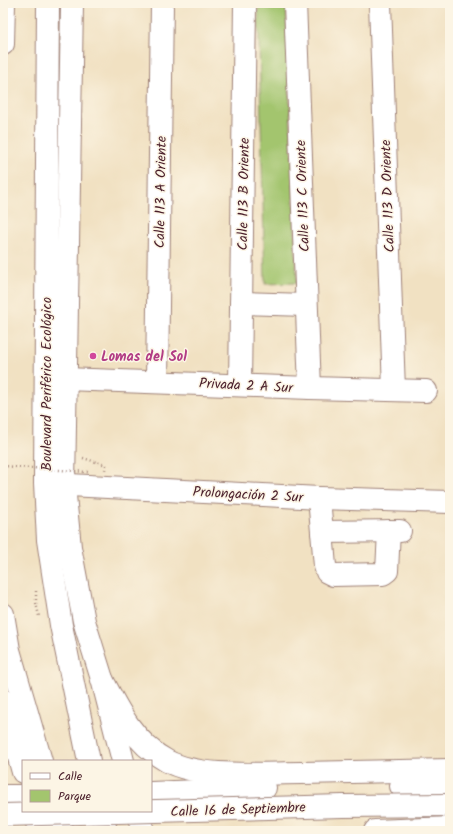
<svg xmlns="http://www.w3.org/2000/svg" width="453" height="834" viewBox="0 0 453 834" font-family="Kalam,sans-serif">
	<style>
		.green { fill: #a3c56e; stroke: #76724c }
		.lines { fill: none; stroke-linecap: round; stroke-linejoin: round }
		.minor-casing { stroke: #9e8076; stroke-width: 24 }
		.major-casing { stroke: #9e8076; stroke-width: 24 }
		.highway-casing { stroke: #9e8076; stroke-width: 24 }
		.path { stroke: #9e8076; stroke-width: 2.5; stroke-dasharray: 1 3; stroke-linecap: butt }
		.minor { stroke: #fff; stroke-width: 22 }
		.major { stroke: #fff; stroke-width: 22 }
		.highway { stroke: #fff; stroke-width: 22 }
		.major-bridge-casing { stroke: #9e8076; stroke-width: 24; stroke-linecap: butt }
		.path-bridge { stroke: #9e8076; stroke-width: 2.5; stroke-dasharray: 1 3; stroke-linecap: butt }
		.major-bridge { stroke: #fff; stroke-width: 22 }
		.hotel-dot { fill: #d1479c; stroke: #fcf5e5; stroke-width: 1.5 }
		.labels { text-anchor: middle; stroke-width: 3; stroke-linejoin: round; paint-order: stroke }
		.street-label { font-size: 14px; fill: #4a1f2b; stroke: #fcf5e5 }
		.hotel-label { font-size: 14px; font-weight: bold; fill: #b23c85; stroke: #fcf5e5; text-anchor: start }
	</style>
	<rect width="100%" height="100%" fill="#fcf5e5"/>
	<filter id="ink" filterUnits="userSpaceOnUse"><feTurbulence type="fractalNoise" baseFrequency=".025" numOctaves="2"/><feDisplacementMap in="SourceGraphic" scale="8" xChannelSelector="R" yChannelSelector="G"/><feConvolveMatrix kernelMatrix="1 2 1 2 8 2 1 2 1" color-interpolation-filters="sRGB"/></filter>
	<filter id="wash" filterUnits="userSpaceOnUse"><feTurbulence type="fractalNoise" baseFrequency=".012" numOctaves="4" result="noise"/><feDisplacementMap in="SourceGraphic" scale="16" xChannelSelector="R" yChannelSelector="G"/><feGaussianBlur stdDeviation="0.9" result="paint"/><feColorMatrix in="noise" values="0 0 0 0 0 0 0 0 0 0 0 0 0 0 0 0 0 1.4 0 .05"/><feComposite in="paint" operator="in"/></filter>
	<g filter="url(#wash)">
		<rect width="100%" height="100%" fill="#f1e1c2"/>
		<polygon class="green" points="258,3 286,3 297,283 265,284"/>
	</g>
	<g filter="url(#ink)">
		<g class="lines">
			<g class="minor-casing">
				<g id="minor">
					<polyline points="72,3 64,485 70,547 84,621 102,679 123,761"/>
					<polyline points="295,3 310,388"/>
					<polyline points="380,3 394,390"/>
					<polyline points="241,303 306,305"/>
					<polyline points="65,379 310,388 426,391"/>
					<polyline points="157,382 162,3"/>
					<polyline points="240,385 245,3"/>
					<polyline points="50,484 319,498 450,502"/>
					<polyline points="319,498 325,566 327,572 333,575 383,574 387,571 389,531"/>
					<polyline points="322,532 400,531"/>
					<polyline points="3,700 23,772"/>
					<polyline points="34,811 39,831"/>
					<polyline points="137,811 143,831"/>
				</g>
			</g>
			<g class="major-casing">
				<g id="major">
					<path d="M102,679C118,710 134,743 167,761C200,779 263,773 301,773C351,772 400,771 450,770"/>
					<polyline points="401,786 450,785"/>
					<polyline points="151,793 265,788"/>
					<polyline points="3,796 23,796"/>
					<polyline points="375,831 450,828"/>
				</g>
			</g>
			<g class="highway-casing">
				<g id="highway">
					<polyline points="48,3 45,483 48,540 61,625 89,761"/>
					<polyline points="3,44 4,3"/>
					<polyline points="3,614 9,650 41,761"/>
					<polyline points="56,811 62,831"/>
					<polyline points="101,811 106,831"/>
				</g>
			</g>
			<g class="path">
				<polyline points="83,458 106,465 105,470"/>
				<polyline points="36,591 36,603 39,616"/>
			</g>
			<use href="#minor" class="minor"/>
			<use href="#major" class="major"/>
			<use href="#highway" class="highway"/>
			<g class="major-bridge-casing">
				<polyline id="major-bridge" points="3,815 343,806 450,805"/>
			</g>
			<polyline class="path-bridge" points="3,466 88,472"/>
			<use href="#major-bridge" class="major-bridge"/>
		</g>
	</g>
	<circle class="hotel-dot" cx="93" cy="356" r="4"/>
	<g class="labels">
		<g class="street-label">
			<text transform="translate(160 192) rotate(-89)" y="5">Calle 113 A Oriente</text>
			<text transform="translate(243 194) rotate(-89)" y="5">Calle 113 B Oriente</text>
			<text transform="translate(302 196) rotate(-92)" y="5">Calle 113 C Oriente</text>
			<text transform="translate(387 196) rotate(-92)" y="5">Calle 113 D Oriente</text>
			<text transform="translate(46 384) rotate(-90)" y="5">Boulevard Periférico Ecológico</text>
			<text transform="translate(246 385) rotate(3)" y="5">Privada 2 A Sur</text>
			<text transform="translate(248 494) rotate(3)" y="5">Prolongación 2 Sur</text>
			<text transform="translate(238 809) rotate(-2)" y="5">Calle 16 de Septiembre</text>
		</g>
		<g class="hotel-label">
			<text x="101" y="361">Lomas del Sol</text>
		</g>
	</g>
	<rect width="453" height="834" fill="none" stroke="#fcf5e5" stroke-width="16"/>
	<rect x="22" y="760" width="130" height="52" fill="#fcf5e5" stroke="#b59f9b"/>
	<rect x="30" y="773" width="20" height="6" fill="#ffffff" stroke="#b59f9b"/>
	<text x="58" y="780" font-size="12" fill="#4a1f2b">Calle</text>
	<rect x="30" y="790" width="20" height="12" fill="#a3c56e" stroke="#b59f9b"/>
	<text x="58" y="800" font-size="12" fill="#4a1f2b">Parque</text>
</svg>
